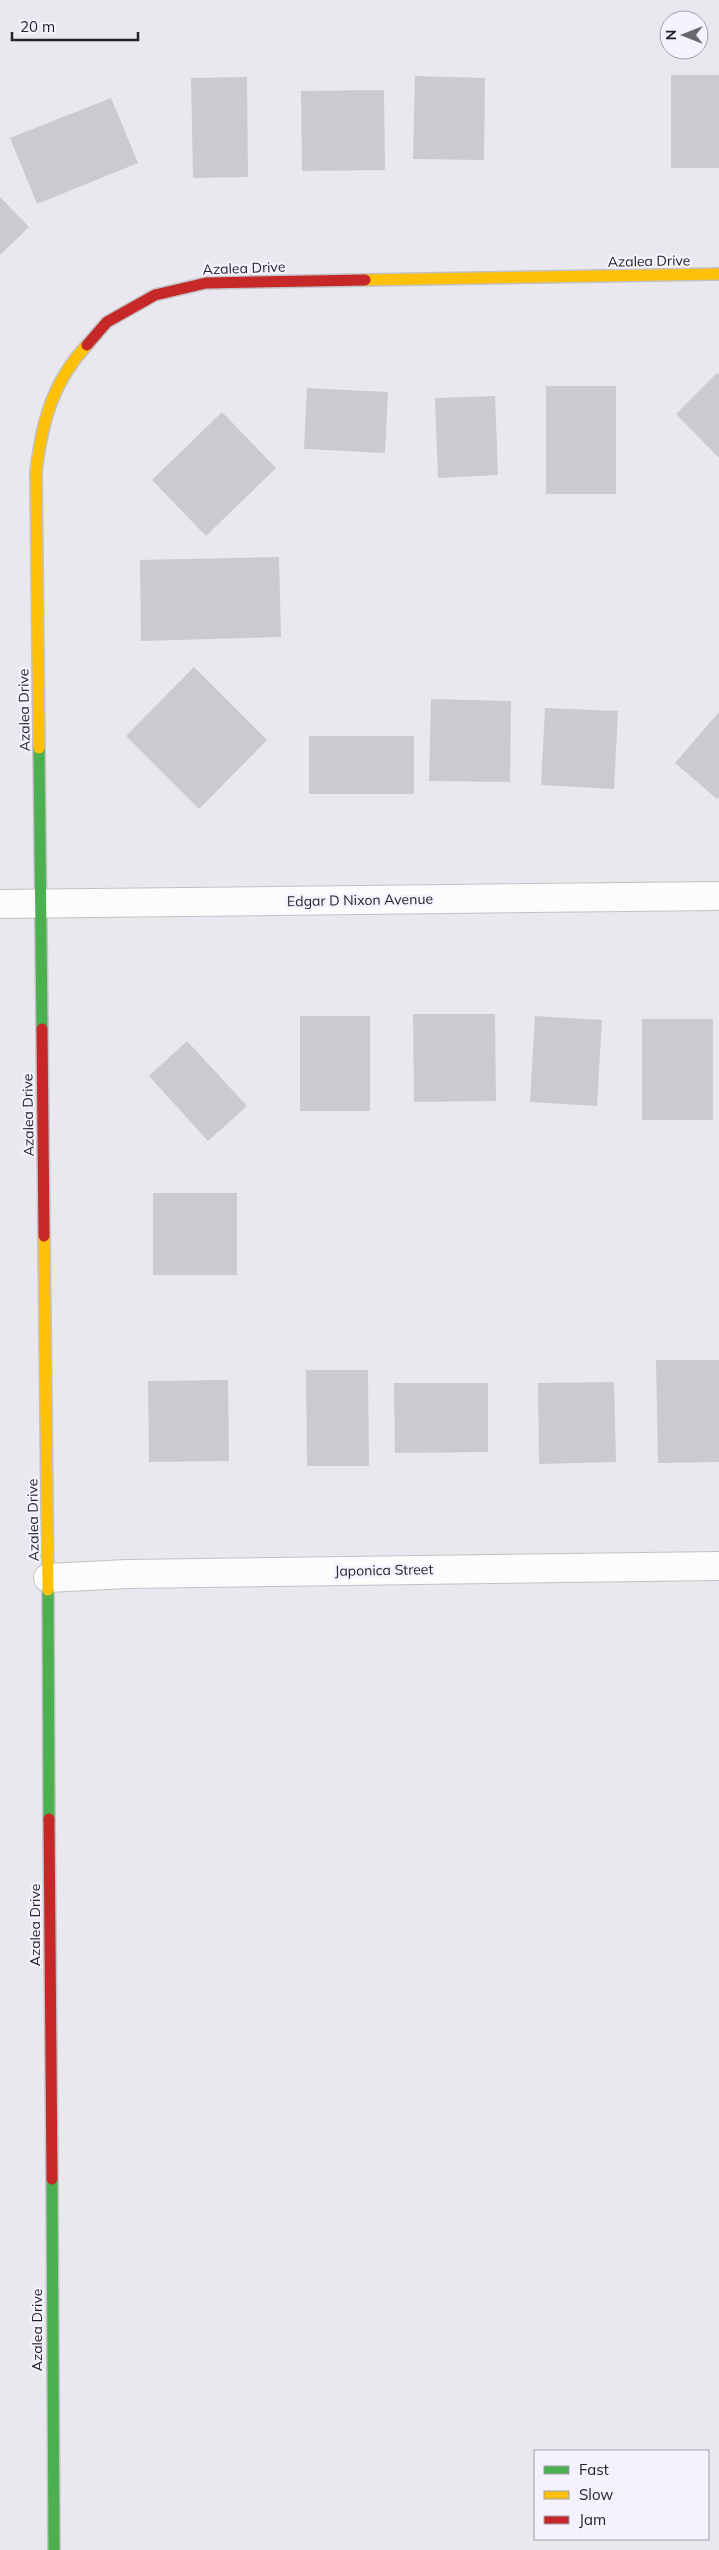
<svg xmlns="http://www.w3.org/2000/svg" width="719" height="2550" viewBox="0 0 719 2550" font-family="Mulish,sans-serif">
	<style>
		.building { fill: #cccacf }
		.lines { fill: none; stroke-linecap: round; stroke-linejoin: round }
		.street-casing { stroke: #c2c2c6; stroke-width: 30 }
		.fast-casing { stroke: #c2c2c6; stroke-width: 14 }
		.slow-casing { stroke: #c2c2c6; stroke-width: 14 }
		.jam-casing { stroke: #c2c2c6; stroke-width: 14 }
		.street { stroke: #fcfcfc; stroke-width: 28 }
		.fast { stroke: #4caf50; stroke-width: 11 }
		.slow { stroke: #ffc107; stroke-width: 11 }
		.jam { stroke: #c62828; stroke-width: 11 }
		.labels { text-anchor: middle; stroke-width: 4.5; stroke-linejoin: round; paint-order: stroke }
		.street-label { font-size: 14px; fill: #242328; stroke: #f4f2fe }
	</style>
	<rect width="100%" height="100%" fill="#e9e8ee"/>
	<g class="building">
		<rect x="671" y="75" width="48" height="93"/>
		<polygon points="415,76 485,78 484,160 413,159"/>
		<polygon points="247,77 248,177 193,178 191,78"/>
		<polygon points="384,90 385,170 302,171 301,91"/>
		<polygon points="111,98 138,163 37,204 10,138"/>
		<polygon points="0,197 29,227 0,255"/>
		<polygon points="717,373 719,374 719,458 676,414"/>
		<rect x="546" y="386" width="70" height="108"/>
		<polygon points="307,388 388,392 385,453 304,449"/>
		<polygon points="495,396 498,475 438,478 435,398"/>
		<polygon points="222,412 276,468 206,536 152,480"/>
		<polygon points="279,557 281,637 141,641 140,560"/>
		<polygon points="194,667 267,740 199,809 126,736"/>
		<polygon points="431,699 511,701 510,782 429,781"/>
		<polygon points="545,708 618,711 614,789 541,785"/>
		<polygon points="719,712 719,797 717,799 675,763"/>
		<rect x="309" y="736" width="105" height="58"/>
		<polygon points="413,1014 495,1014 496,1101 414,1102"/>
		<rect x="300" y="1016" width="70" height="95"/>
		<polygon points="535,1016 602,1020 597,1106 530,1102"/>
		<rect x="642" y="1019" width="71" height="101"/>
		<polygon points="187,1041 247,1106 208,1141 149,1076"/>
		<rect x="153" y="1193" width="84" height="82"/>
		<polygon points="656,1360 719,1360 719,1462 658,1463"/>
		<polygon points="306,1370 368,1370 369,1466 307,1466"/>
		<polygon points="228,1380 229,1461 149,1462 148,1381"/>
		<polygon points="614,1382 616,1462 539,1464 538,1383"/>
		<polygon points="394,1383 488,1383 488,1452 395,1453"/>
	</g>
	<g class="lines">
		<g class="street-casing">
			<g id="street">
				<polyline points="0,904 719,896"/>
				<polyline points="48,1578 127,1574 719,1566"/>
			</g>
		</g>
		<g class="fast-casing">
			<g id="fast">
				<polyline points="39,748 42,1029"/>
				<polyline points="48,1590 49,1819"/>
				<polyline points="52,2179 54,2550"/>
			</g>
		</g>
		<g class="slow-casing">
			<g id="slow">
				<polyline points="365,280 719,274"/>
				<path d="M39,748L36,472C42,422 52,383 87,345"/>
				<polyline points="44,1236 48,1590"/>
			</g>
		</g>
		<g class="jam-casing">
			<g id="jam">
				<polyline points="87,345 107,322 155,295 206,283 365,280"/>
				<polyline points="42,1029 44,1236"/>
				<polyline points="49,1819 52,2179"/>
			</g>
		</g>
		<use href="#street" class="street"/>
		<use href="#fast" class="fast"/>
		<use href="#slow" class="slow"/>
		<use href="#jam" class="jam"/>
	</g>
	<g class="labels">
		<g class="street-label">
			<text transform="translate(649 261) rotate(-1)" y="5">Azalea Drive</text>
			<text transform="translate(244 268) rotate(-2)" y="5">Azalea Drive</text>
			<text transform="translate(24 710) rotate(-91)" y="5">Azalea Drive</text>
			<text transform="translate(360 900) rotate(-1)" y="5">Edgar D Nixon Avenue</text>
			<text transform="translate(28 1115) rotate(-91)" y="5">Azalea Drive</text>
			<text transform="translate(33 1520) rotate(-91)" y="5">Azalea Drive</text>
			<text transform="translate(384 1570) rotate(-1)" y="5">Japonica Street</text>
			<text transform="translate(35 1925) rotate(-90)" y="5">Azalea Drive</text>
			<text transform="translate(37 2330) rotate(-90)" y="5">Azalea Drive</text>
		</g>
	</g>
	<rect x="534" y="2450" width="175" height="90" fill="#f4f2fe" stroke="#a19fa8"/>
	<rect x="544" y="2466" width="25" height="8" fill="#4caf50" stroke="#a19fa8"/>
	<text x="579" y="2475" font-size="15" fill="#242328">Fast</text>
	<rect x="544" y="2491" width="25" height="8" fill="#ffc107" stroke="#a19fa8"/>
	<text x="579" y="2500" font-size="15" fill="#242328">Slow</text>
	<rect x="544" y="2516" width="25" height="8" fill="#c62828" stroke="#a19fa8"/>
	<text x="579" y="2525" font-size="15" fill="#242328">Jam</text>
	<g transform="translate(684 35) rotate(270)"><circle r="24" fill="#f4f2fe" stroke="#a19fa8"/>
	<path d="M0-4L9 19L0 12L-9 19Z" fill="#69686d"/>
	<text y="-8" font-size="14" font-weight="bold" text-anchor="middle" fill="#242328">N</text>
	</g>
	<path d="M12 32v8h126v-8" fill="none" stroke="#242328" stroke-width="2.5"/>
	<text x="20" y="32" font-size="15" fill="#242328" stroke="#f4f2fe" stroke-width="4" paint-order="stroke">20 m</text>
</svg>
